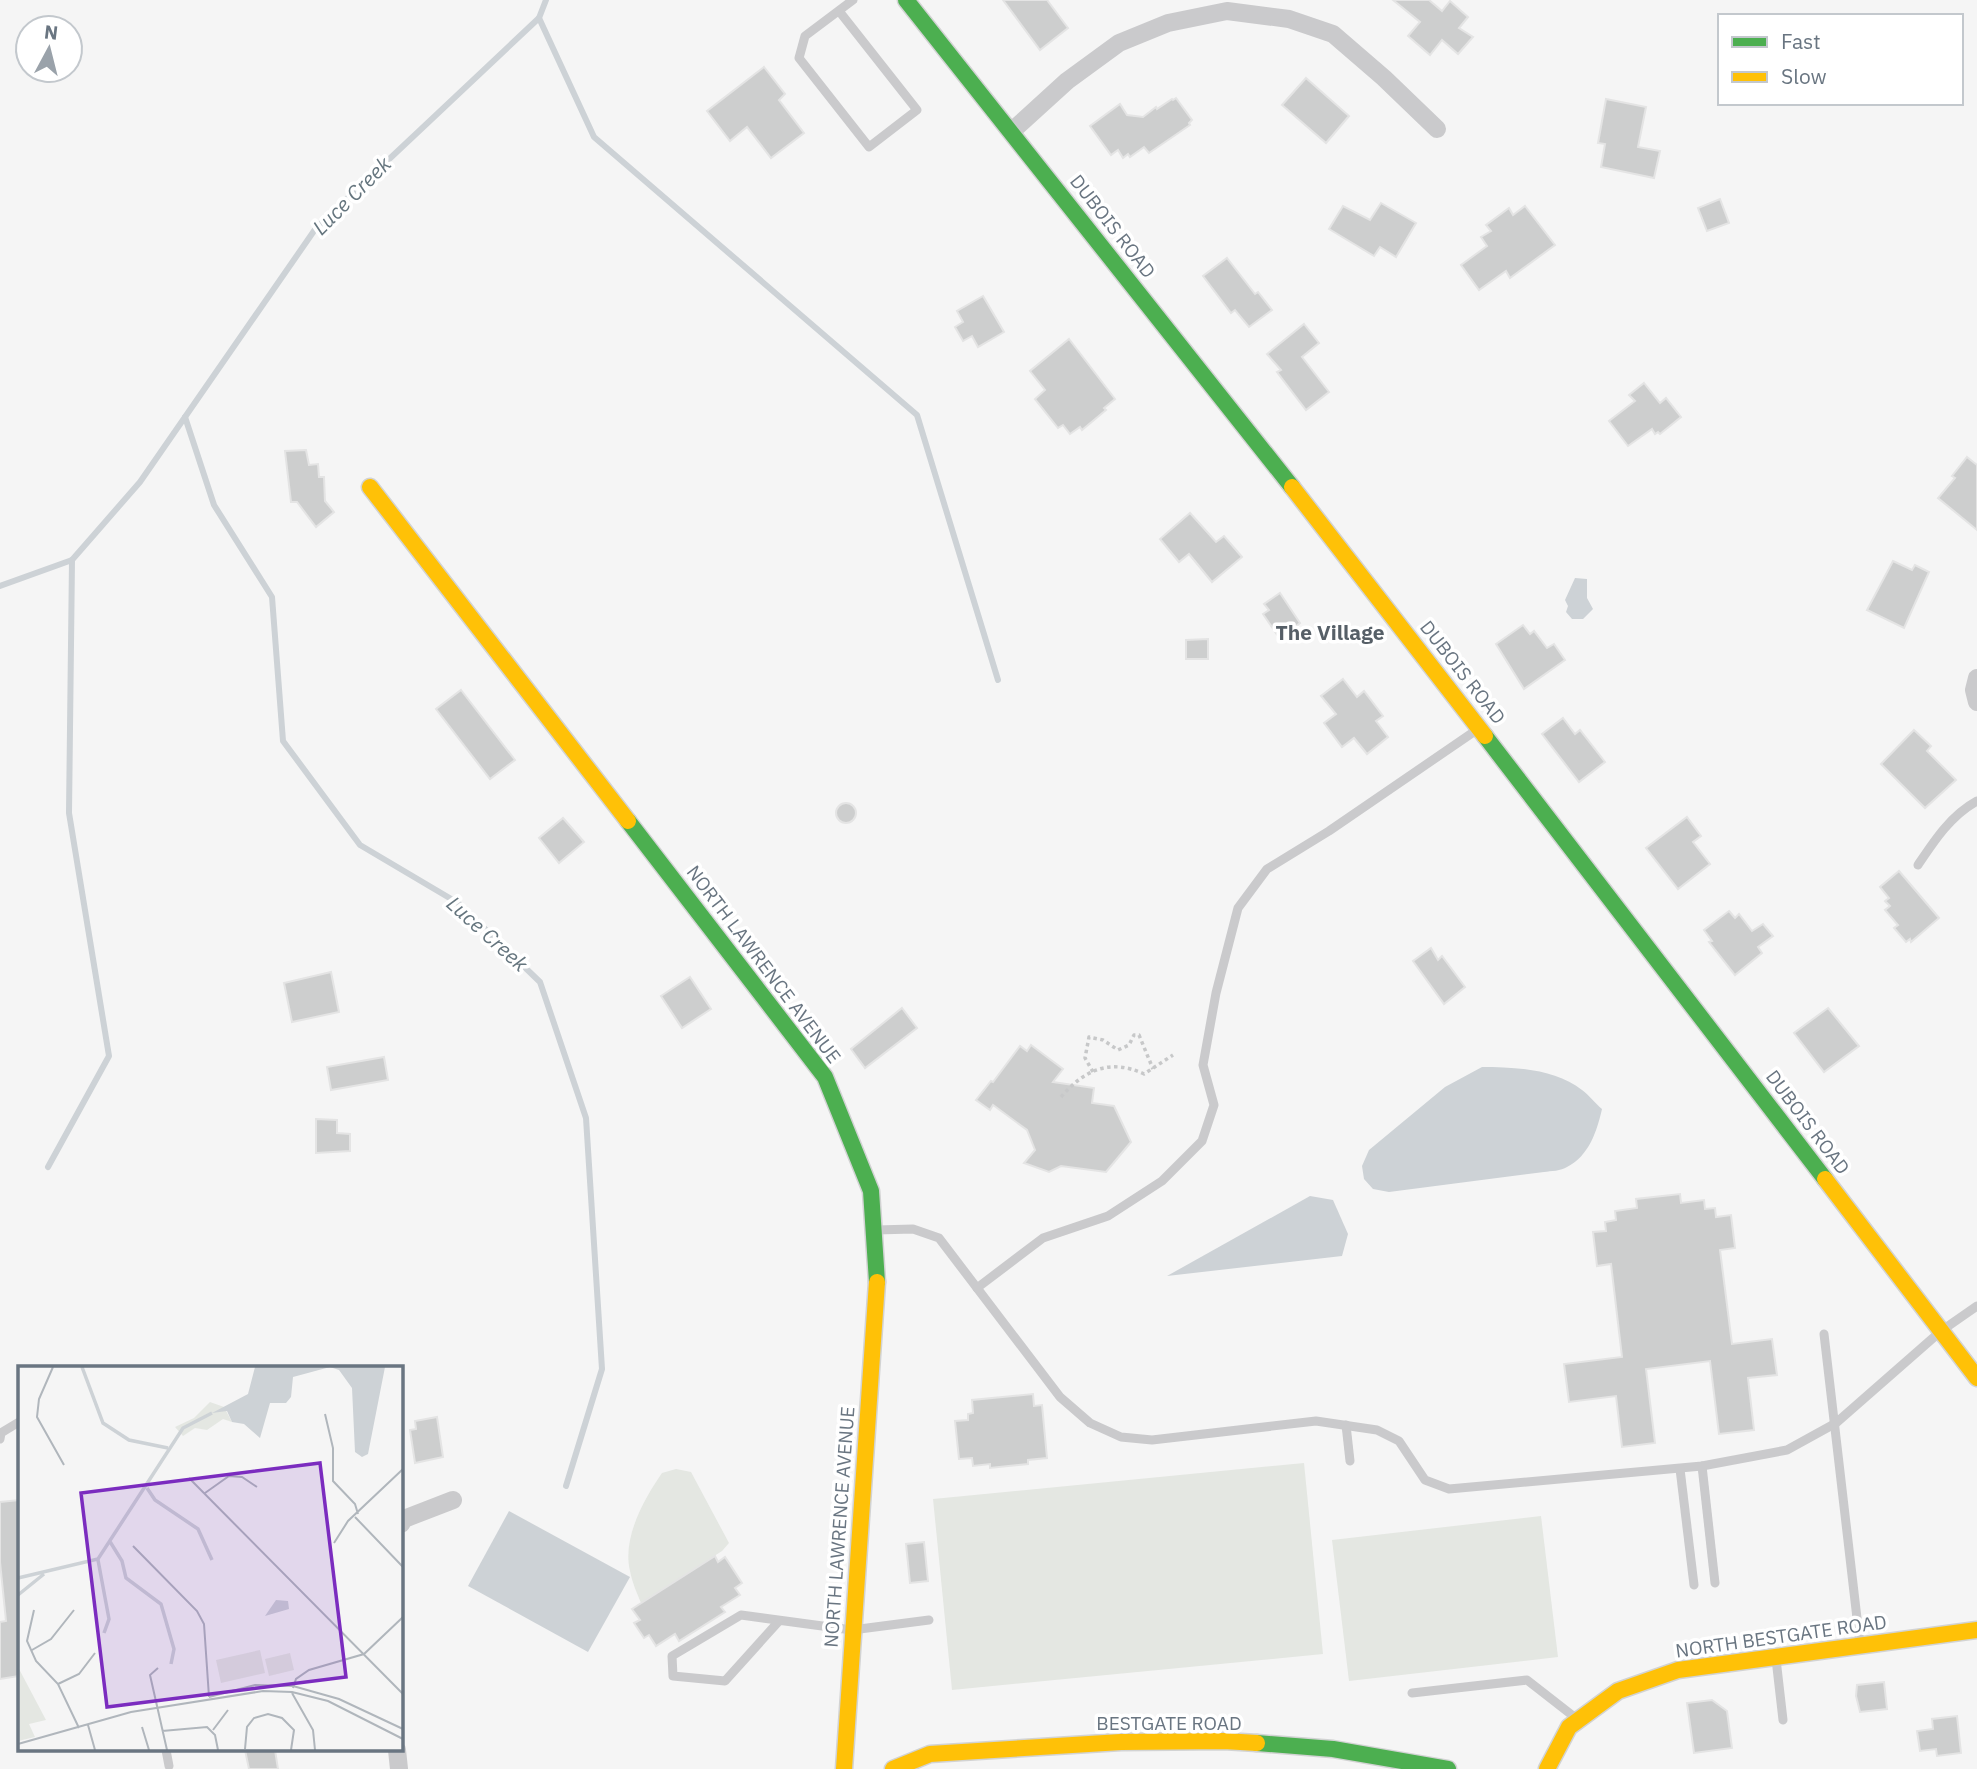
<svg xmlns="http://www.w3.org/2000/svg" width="1977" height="1769" viewBox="0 0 1977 1769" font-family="'IBM Plex Sans',sans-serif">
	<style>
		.green { fill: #e4e7e2 }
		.water { fill: #cdd2d6 }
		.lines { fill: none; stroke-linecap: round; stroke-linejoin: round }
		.stream { stroke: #cdd2d6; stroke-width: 6 }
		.building { fill: #cdcece; stroke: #e4e4e4; stroke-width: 2 }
		.fast-casing { stroke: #d2d3d3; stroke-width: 19 }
		.slow-casing { stroke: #d2d3d3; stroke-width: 19 }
		.path { stroke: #c7c8c9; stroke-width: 3.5; stroke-dasharray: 3.5 3.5; stroke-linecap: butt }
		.lane { stroke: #cacacc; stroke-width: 9 }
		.street { stroke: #cacacc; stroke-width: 18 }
		.fast { stroke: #4caf50; stroke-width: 16 }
		.slow { stroke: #ffc107; stroke-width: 16 }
		.labels { text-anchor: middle; stroke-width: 7; stroke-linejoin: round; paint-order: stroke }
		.street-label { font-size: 19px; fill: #697581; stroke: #fff }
		.water-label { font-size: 21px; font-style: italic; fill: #65757e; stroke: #fff }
		.neighbourhood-label { font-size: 21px; font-weight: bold; fill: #565f67; stroke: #fff }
		.inset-river { fill: none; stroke: #cdd2d6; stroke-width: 3.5 }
		.inset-road { fill: none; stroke: #b0b6bc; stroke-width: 2 }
		.view { fill: #7b2cbf; fill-opacity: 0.15; stroke: #7b2cbf; stroke-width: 3.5 }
		.inset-edge { fill: none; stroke: #697581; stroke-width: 3.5 }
	</style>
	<rect width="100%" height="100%" fill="#f5f5f5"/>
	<g class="green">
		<polygon points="1304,1463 1323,1654 952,1690 933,1499"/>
		<path d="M676,1469L691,1472L729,1543L722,1551L641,1603C637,1593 632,1582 630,1571C622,1538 644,1499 662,1473Z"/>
		<polygon points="1541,1516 1558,1657 1349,1681 1332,1540"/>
	</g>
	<g class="water">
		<polygon points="1575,578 1587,579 1587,598 1593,609 1583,619 1572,619 1566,612 1568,606 1565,600"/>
		<path d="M1482,1067C1515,1067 1555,1069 1582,1090C1589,1095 1595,1103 1602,1109C1597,1131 1589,1156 1567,1167C1561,1171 1551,1171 1544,1172L1389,1192L1373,1189L1364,1179L1362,1166L1369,1150L1445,1087Z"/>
		<polygon points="1310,1196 1333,1200 1348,1234 1342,1256 1167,1276"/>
		<polygon points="509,1511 630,1577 588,1652 468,1586"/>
	</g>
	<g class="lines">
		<g class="stream">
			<polyline points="539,18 594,137 917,415 998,680"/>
			<polyline points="185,417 214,505 272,597 283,741 360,845 458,903 540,982 586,1118 602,1369 566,1486"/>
			<polyline points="0,586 72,560 140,482 316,228 539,18 546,0"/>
			<polyline points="48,1167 109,1056 69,813 72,560"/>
		</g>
	</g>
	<g class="building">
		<polygon points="1003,0 1047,0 1068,28 1040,50"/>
		<polygon points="1393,0 1429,0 1442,11 1450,1 1468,17 1459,28 1473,37 1458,54 1442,40 1430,55 1408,36 1420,22"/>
		<polygon points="764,67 785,94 779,100 804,133 771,158 747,127 730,141 707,111"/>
		<polygon points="1306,78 1349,116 1326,143 1282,105"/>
		<polygon points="1176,98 1192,120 1189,123 1190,125 1149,153 1144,147 1130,157 1128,154 1123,158 1118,150 1111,155 1090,126 1120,104 1127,115 1143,117 1156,107 1157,109 1172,99 1173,100"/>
		<polygon points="1606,99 1646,107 1638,147 1660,151 1654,178 1601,167 1605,144 1598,143"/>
		<polygon points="1720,199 1729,223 1707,231 1698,208"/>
		<polygon points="1381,203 1416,223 1396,257 1380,247 1374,256 1329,229 1343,206 1370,220"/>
		<polygon points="1525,206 1555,245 1510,278 1506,271 1479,290 1461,265 1487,246 1481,237 1491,231 1486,225 1509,208 1513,215"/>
		<polygon points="1227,258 1255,294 1258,292 1272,310 1249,327 1235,310 1231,313 1203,276"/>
		<polygon points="983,296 1004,332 978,347 972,336 963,341 955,327 963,322 957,311"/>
		<polygon points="1304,324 1319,343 1302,357 1329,392 1306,410 1277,372 1281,370 1267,354"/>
		<polygon points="1069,339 1115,399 1104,408 1106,410 1082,430 1080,427 1070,434 1063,425 1058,428 1035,399 1045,390 1030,371"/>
		<polygon points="1644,383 1660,403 1666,398 1681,417 1660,434 1658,432 1655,434 1652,429 1628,446 1609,421 1635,401 1629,395"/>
		<polygon points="306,450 309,465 318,464 319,477 324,477 325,501 334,512 316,527 297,502 291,502 285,451"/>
		<polygon points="1967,457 1977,465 1977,530 1938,498 1955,478 1952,476"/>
		<polygon points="1190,513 1216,542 1224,536 1242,557 1212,582 1189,554 1179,562 1160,539"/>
		<polygon points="1893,561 1912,570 1915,565 1929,572 1904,628 1867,610"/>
		<polygon points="1280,593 1300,623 1280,639 1263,614 1269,610 1264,604"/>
		<polygon points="1523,625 1530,634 1534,631 1547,648 1554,644 1565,660 1524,689 1496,644"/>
		<polygon points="1208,639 1208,659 1186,659 1186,640"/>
		<polygon points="1343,679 1357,697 1364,691 1383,716 1376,721 1388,737 1367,754 1354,738 1342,747 1324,723 1336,714 1321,696"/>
		<polygon points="461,690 515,760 490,779 436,709"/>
		<polygon points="1563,718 1575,734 1580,730 1605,762 1579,782 1542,734"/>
		<polygon points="1914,730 1931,746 1927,751 1956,780 1925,808 1881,764"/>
		<circle cx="846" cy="813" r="10"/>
		<polygon points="1687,817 1701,836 1693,842 1710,864 1678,889 1646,848"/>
		<polygon points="563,818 584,842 559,863 539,838"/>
		<polygon points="1899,871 1939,918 1911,942 1910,939 1906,942 1894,928 1898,925 1885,910 1890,906 1885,901 1889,898 1880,887"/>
		<polygon points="1729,911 1735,918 1739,914 1752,931 1763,924 1773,936 1758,947 1762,953 1735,975 1709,942 1712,941 1704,930"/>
		<polygon points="1431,948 1438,960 1442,956 1465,987 1444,1004 1413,961"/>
		<polygon points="331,972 339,1012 292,1022 284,983"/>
		<polygon points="690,977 711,1009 682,1028 661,996"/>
		<polygon points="902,1008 917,1028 865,1068 851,1049"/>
		<polygon points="1828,1008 1859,1046 1824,1072 1794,1033"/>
		<polygon points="1031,1045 1063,1069 1053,1082 1094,1088 1092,1103 1114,1106 1131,1142 1106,1172 1061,1166 1049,1172 1024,1163 1035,1150 1027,1130 993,1105 990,1110 976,1100 991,1081 993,1082 1020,1046 1027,1051"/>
		<polygon points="384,1057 388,1080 331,1090 327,1067"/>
		<polygon points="316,1119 337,1120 337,1133 350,1134 350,1151 316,1153"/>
		<polygon points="1680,1194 1681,1203 1704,1200 1705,1209 1715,1208 1716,1217 1731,1215 1735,1248 1720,1250 1732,1344 1772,1339 1777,1375 1748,1378 1754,1430 1719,1434 1710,1361 1646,1369 1655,1443 1622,1447 1616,1396 1569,1402 1564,1364 1622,1357 1611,1264 1597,1266 1593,1232 1606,1231 1605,1222 1616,1220 1615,1211 1637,1208 1636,1199"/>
		<polygon points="1033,1394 1034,1406 1042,1405 1047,1458 1028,1460 1028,1464 990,1468 990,1464 973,1466 972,1458 959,1459 955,1421 968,1420 968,1414 973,1413 972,1400"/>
		<polygon points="437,1417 443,1457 415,1463 410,1430 416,1429 415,1421"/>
		<polygon points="19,1500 19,1676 0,1679 0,1622 6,1621 0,1562 0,1502"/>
		<polygon points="924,1542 928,1581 910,1583 906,1544"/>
		<polygon points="715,1556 718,1562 725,1557 742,1583 735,1588 740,1595 721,1607 725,1612 679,1641 675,1634 656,1646 649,1635 644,1638 634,1623 640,1620 632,1609"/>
		<polygon points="1884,1682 1887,1709 1860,1712 1856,1696 1857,1685"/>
		<polygon points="1712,1700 1727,1711 1732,1748 1694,1753 1687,1703"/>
		<polygon points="1957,1716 1961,1753 1937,1756 1936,1749 1920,1751 1917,1731 1933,1729 1932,1719"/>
		<polygon points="245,1750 275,1750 278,1769 249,1769"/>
	</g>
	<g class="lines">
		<g class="fast-casing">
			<g id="fast">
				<polyline points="906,0 1292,487"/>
				<polyline points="1485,736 1825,1179"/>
				<polyline points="628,821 825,1077 871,1191 877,1282"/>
				<polyline points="1257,1743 1333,1749 1448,1769"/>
			</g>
		</g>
		<g class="slow-casing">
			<g id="slow">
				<polyline points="370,487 628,821"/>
				<polyline points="1292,487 1485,736"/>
				<polyline points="1825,1179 1977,1378"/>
				<polyline points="844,1769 877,1282"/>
				<polyline points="893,1769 930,1754 1121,1742 1224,1741 1257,1743"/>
				<polyline points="1547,1769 1569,1727 1618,1691 1678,1670 1977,1630"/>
			</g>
		</g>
		<g class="path">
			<polyline points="1093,1072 1085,1058 1089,1037 1103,1040 1118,1050 1129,1045 1134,1035 1139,1035 1153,1069"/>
			<path d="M1061,1097C1084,1070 1110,1058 1144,1074L1173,1055"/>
		</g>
		<g class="lane">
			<polyline points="839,11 917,110 869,147 799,58 805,36 853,0"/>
			<path d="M1918,865C1934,841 1951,815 1977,801"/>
			<polyline points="876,1230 913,1229 939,1238 1060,1397 1090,1423 1121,1437 1152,1440 1316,1421 1377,1430 1399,1441 1425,1480 1449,1489 1702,1466 1787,1450 1836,1423 1941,1331 1977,1306"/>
			<polyline points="977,1288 1043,1238 1108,1216 1162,1181 1202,1141 1214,1105 1203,1065 1216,993 1238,908 1267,869 1329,831 1478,729"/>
			<polyline points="1824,1334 1860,1644"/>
			<polyline points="1346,1425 1350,1461"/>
			<polyline points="0,1439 1,1433 19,1422"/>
			<polyline points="1702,1466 1715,1583"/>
			<polyline points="1680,1469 1694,1585"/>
			<polyline points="779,1621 725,1681 673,1676 672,1656 741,1615 852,1630 929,1620"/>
			<polyline points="1776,1659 1783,1720"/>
			<polyline points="1412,1693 1527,1680 1577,1719"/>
			<polyline points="166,1750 169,1766"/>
		</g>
		<g class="street">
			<polyline points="1012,131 1067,81 1119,43 1168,23 1227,11 1289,19 1333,34 1384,78 1437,129"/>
			<polyline points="1977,678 1974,690 1977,702"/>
			<polyline points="401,1524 404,1519 453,1500"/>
			<polyline points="397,1750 399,1769"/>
		</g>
		<use href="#fast" class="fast"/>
		<use href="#slow" class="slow"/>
	</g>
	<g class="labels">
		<g class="street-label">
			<text transform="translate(1113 226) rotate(52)" y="7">DUBOIS ROAD</text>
			<text transform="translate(1463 672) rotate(52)" y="7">DUBOIS ROAD</text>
			<text transform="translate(764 964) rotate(53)" y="7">NORTH LAWRENCE AVENUE</text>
			<text transform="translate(1808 1122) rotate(53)" y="7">DUBOIS ROAD</text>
			<text transform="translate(839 1527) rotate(-86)" y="7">NORTH LAWRENCE AVENUE</text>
			<text transform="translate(1781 1636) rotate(-8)" y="7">NORTH BESTGATE ROAD</text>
			<text x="1169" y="1730">BESTGATE ROAD</text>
		</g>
		<g class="water-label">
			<text transform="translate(352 196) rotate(-45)" y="7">Luce Creek</text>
			<text transform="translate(487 934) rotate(42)" y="7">Luce Creek</text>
		</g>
		<g class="neighbourhood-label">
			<text x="1330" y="640">The Village</text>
		</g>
	</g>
	<g transform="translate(18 1366)">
		<rect width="385" height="385" fill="#f5f5f5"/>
		<path d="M192,36L206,41L214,56L205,53L189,64L177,62L165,70L157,61L176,52ZM242,284L247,307L203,317L198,294ZM272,287L276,304L251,310L247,293ZM0,301L28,354L11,358L17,371L0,375Z" fill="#e4e7e2"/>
		<path d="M237,1H367L350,88L344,91L337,86L334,22L321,4L312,1L275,11L273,31L268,37H252L242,72L226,58L214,56L209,45L194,47L230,28ZM258,234L270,235L271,243L247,250Z" fill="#cdd2d6"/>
		<path class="inset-river" d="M64,1L85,57L111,74L150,82M129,122L137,134L180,163L194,194M91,174L104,195L108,212L143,238L156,283L153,298M80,194L91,253L86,267M0,212L80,193L165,62L194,47M0,229L26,208"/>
		<path class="inset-road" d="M35,1L21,33L19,51L46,99M307,48L315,82V115L337,138L340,148M171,112L385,328M187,127L211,110L224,111L239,121M337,151L385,201M316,177L330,155L385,103M115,180L179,245L186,258L191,331M16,244L9,275L18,295L40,318L61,362M14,284L33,273L56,244M140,302L132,309L149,384M40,318L61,308L77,287M275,322L278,313L291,304L346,288L385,251M274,327L295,364L297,384M191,331L237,319L275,320L321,333L385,363M70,359L77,384M124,361L131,384M195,364L210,344M144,365L189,361L197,369L200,384M0,378L113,346L245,325L274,326L310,335L385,373M227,383L229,361L236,352L250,348L264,352L276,364L273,384"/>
		<path class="view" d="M302,97L328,311L89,341L63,127Z"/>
		<rect width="385" height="385" class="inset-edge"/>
	</g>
	<rect x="1718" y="14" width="245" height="91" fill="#ffffff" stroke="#c3c8cd" stroke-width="2"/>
	<rect x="1732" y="37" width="35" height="10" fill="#4caf50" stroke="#c3c8cd" stroke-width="2"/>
	<text x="1781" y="49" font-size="21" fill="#697581">Fast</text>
	<rect x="1732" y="72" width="35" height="10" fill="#ffc107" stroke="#c3c8cd" stroke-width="2"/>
	<text x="1781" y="84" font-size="21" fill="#697581">Slow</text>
	<g transform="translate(49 49) rotate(7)"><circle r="33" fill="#ffffff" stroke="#c3c8cd" stroke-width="2"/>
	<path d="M0-5L12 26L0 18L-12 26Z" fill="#9aa2aa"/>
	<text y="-10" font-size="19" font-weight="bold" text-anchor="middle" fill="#697581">N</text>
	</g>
</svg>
